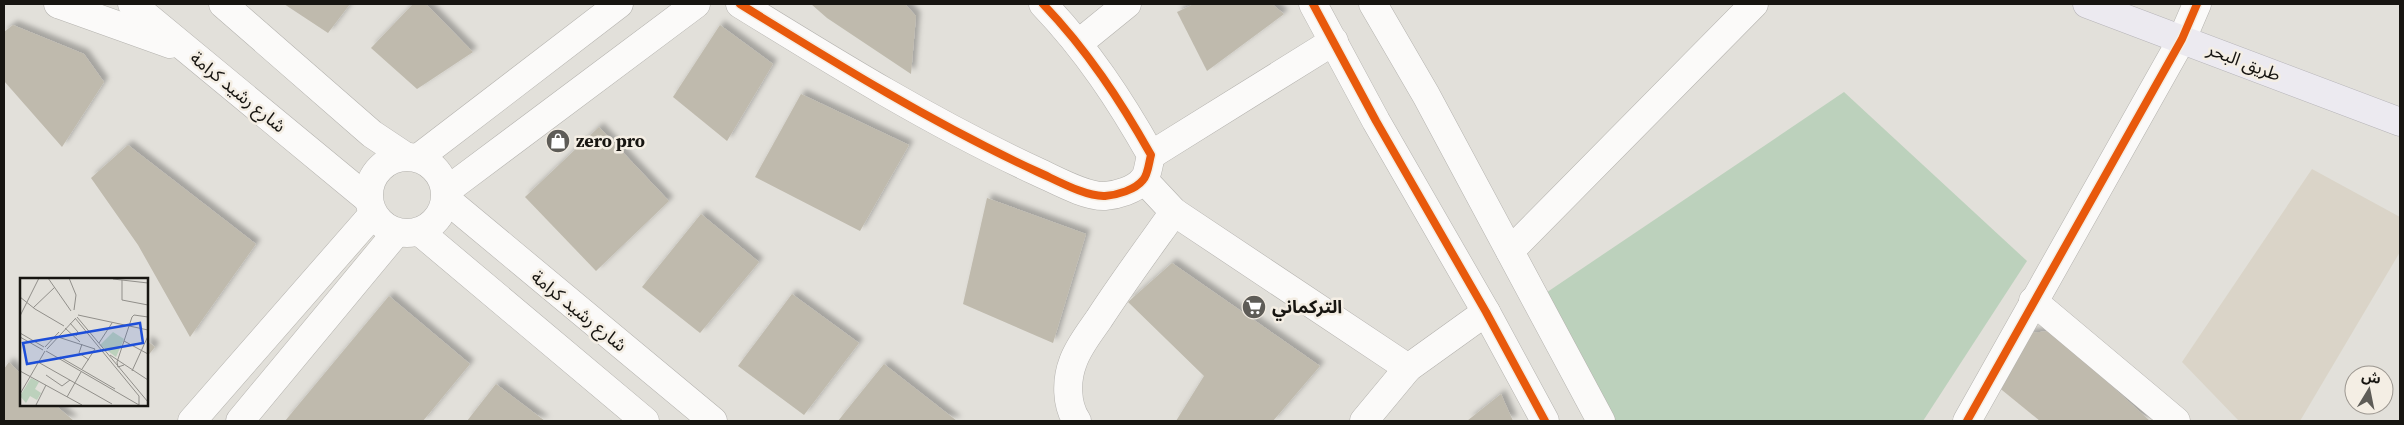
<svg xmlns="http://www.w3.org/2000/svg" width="2404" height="425" viewBox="0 0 2404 425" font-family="'Source Serif 4','Noto Sans Arabic',serif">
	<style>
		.built { fill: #dad4c8 }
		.green { fill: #bcd1bc }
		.building { fill: #bfbaad; filter: url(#shadow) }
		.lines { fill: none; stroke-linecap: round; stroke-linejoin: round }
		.minor-casing { stroke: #b4b2ae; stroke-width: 29 }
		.highway-casing { stroke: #b5b3b7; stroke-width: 29 }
		.minor { stroke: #fbfaf9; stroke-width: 28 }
		.highway { stroke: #eceaf0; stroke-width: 28 }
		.cycleway-casing { stroke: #f4eee4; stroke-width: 11 }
		.cycleway { stroke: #e8590c; stroke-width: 8 }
		.labels { text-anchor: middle; stroke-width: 5; stroke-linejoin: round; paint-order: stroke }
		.street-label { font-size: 18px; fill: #171511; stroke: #f4eee4 }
		.poi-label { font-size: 18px; font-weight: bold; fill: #171511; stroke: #f4eee4; text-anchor: start }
		.inset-road { fill: none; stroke: #918f8a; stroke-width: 1 }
		.view { fill: #1d4ed8; fill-opacity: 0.15; stroke: #1d4ed8; stroke-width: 2.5 }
		.inset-edge { fill: none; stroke: #171511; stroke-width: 2.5 }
	</style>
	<defs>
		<filter id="shadow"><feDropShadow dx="4.5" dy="-4.5" stdDeviation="2.5" flood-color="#0004"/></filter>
	</defs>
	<rect width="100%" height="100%" fill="#e2e0da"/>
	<polygon class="built" points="2312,169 2400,217 2400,252 2300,421 2239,421 2182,362"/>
	<polygon class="green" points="1844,92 2027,261 1923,421 1609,421 1525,307"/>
	<g class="building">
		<polygon points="284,4 350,4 328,33"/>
		<polygon points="413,4 426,4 473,52 417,89 371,48"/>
		<polygon points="811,4 905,4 916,16 911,74 827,18"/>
		<polygon points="1194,4 1272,4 1284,14 1207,71 1177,12"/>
		<polygon points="13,25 84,54 104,82 62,147 4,81 4,32"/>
		<polygon points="720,25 773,64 727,141 673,97"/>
		<polygon points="801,94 909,145 860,231 755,177"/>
		<polygon points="599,127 669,201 596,271 525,197"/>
		<polygon points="128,145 256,244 190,337 138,245 91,178"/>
		<polygon points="987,198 1086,234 1053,343 963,304"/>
		<polygon points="701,214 759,262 700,333 642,287"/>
		<polygon points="1172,263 1320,366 1273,421 1176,421 1204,376 1128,302"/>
		<polygon points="792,294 859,343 804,415 738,366"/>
		<polygon points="389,296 470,364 423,421 285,421"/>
		<polygon points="2051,331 2150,421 2040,421 1997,386 2029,333"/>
		<polygon points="146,340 155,347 146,358"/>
		<polygon points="9,362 21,374 21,404 54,404 74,421 4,421 4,369"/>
		<polygon points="884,364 957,421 838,421"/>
		<polygon points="496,384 545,421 467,421"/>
		<polygon points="1501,394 1513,421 1467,421"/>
	</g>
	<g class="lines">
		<g class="minor-casing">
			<g id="minor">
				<polyline points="58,4 170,44"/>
				<polyline points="132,4 368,199"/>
				<polyline points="223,4 372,134 405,156"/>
				<path d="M740,4C837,64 934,124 1038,172C1056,180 1086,197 1105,196C1117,195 1135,190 1143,180C1148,175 1149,162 1151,155C1120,100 1087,50 1043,4"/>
				<polyline points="1313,4 1376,121 1486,312 1545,421"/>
				<polyline points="1373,4 1426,95 1601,421"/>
				<polyline points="1079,43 1127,4"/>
				<polyline points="1151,155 1334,41"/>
				<circle cx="407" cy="195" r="38"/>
				<polyline points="418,158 619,4"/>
				<polyline points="1144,180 1174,212 1408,368"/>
				<polyline points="446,191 696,4"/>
				<polyline points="446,199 713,421"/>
				<polyline points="420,232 645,421"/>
				<polyline points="1510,251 1754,4"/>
				<polyline points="2033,301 2176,421"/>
				<polyline points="192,421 373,214"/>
				<polyline points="240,421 396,233"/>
				<path d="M1077,421C1066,405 1066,380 1073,362C1078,347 1090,332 1099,319C1123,282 1149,247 1174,212"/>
				<polyline points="1364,421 1408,368 1486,312"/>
				<polyline points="1967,421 2182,39 2197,4"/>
			</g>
		</g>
		<g class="highway-casing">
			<polyline id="highway" points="2087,4 2400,122"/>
		</g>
		<use href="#minor" class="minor"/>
		<use href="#highway" class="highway"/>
		<g class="cycleway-casing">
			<g id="cycleway">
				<path d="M740,4C837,64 934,124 1038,172C1056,180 1086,197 1105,196C1117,195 1135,190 1143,180C1148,175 1149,162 1151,155C1120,100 1087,50 1043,4"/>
				<polyline points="1313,4 1376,121 1486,312 1545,421"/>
				<polyline points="1967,421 2182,39 2197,4"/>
			</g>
		</g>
		<use href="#cycleway" class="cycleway"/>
	</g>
	<defs>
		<g id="shop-disc" transform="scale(1.25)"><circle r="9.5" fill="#5e5c57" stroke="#f4eee4"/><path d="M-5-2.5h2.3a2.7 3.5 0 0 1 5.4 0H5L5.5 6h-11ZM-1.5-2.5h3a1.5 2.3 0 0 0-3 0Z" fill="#fff"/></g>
		<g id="supermarket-disc" transform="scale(1.25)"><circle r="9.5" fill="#5e5c57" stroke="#f4eee4"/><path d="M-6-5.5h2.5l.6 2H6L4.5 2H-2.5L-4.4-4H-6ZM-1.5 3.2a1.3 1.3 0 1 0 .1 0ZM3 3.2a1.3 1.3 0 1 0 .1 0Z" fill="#fff"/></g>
	</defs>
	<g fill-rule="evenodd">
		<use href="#shop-disc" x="558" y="141"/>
		<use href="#supermarket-disc" x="1254" y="307"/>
	</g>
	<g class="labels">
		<g class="street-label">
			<text transform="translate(2244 62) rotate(21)" y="6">طريق البحر</text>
			<text transform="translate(238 92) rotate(39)" y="6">شارع رشيد كرامة</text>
			<text transform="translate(579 311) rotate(39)" y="6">شارع رشيد كرامة</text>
		</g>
		<g class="poi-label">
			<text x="576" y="147">zero pro</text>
			<text x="1272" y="313">التركماني</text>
		</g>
	</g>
	<g transform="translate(20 278)">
		<rect width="128" height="128" fill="#e2e0da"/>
		<path d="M93,54L104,61L96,79L80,67ZM11,100L19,104L15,111L21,115L17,122L10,118L6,125L0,118Z" fill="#bcd1bc"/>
		<path class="inset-road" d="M28,0L51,33M49,0L56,17L54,32M93,1L128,5M102,2V22L128,27M0,19L15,31L44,48M13,30L35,9M58,37L128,52M0,38L19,0M57,39L128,124M50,45L58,54L56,58M45,50L60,64M0,55L24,69M0,59L23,72M38,59L75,71M104,63L128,76M79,65L92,45M62,66L59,75L69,82M25,69L39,54M27,71L55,41M26,73L119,127V118L55,40M90,77L128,102M40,79L95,111M18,84L92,126M104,87L98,89L97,84L112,39L114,37L128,39M62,91L75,71M0,93L62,127M112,93L128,58M26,97L42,108L50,102M0,116L25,73M47,119L61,94M16,127L26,107"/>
		<path class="view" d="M120,45L123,65L7,86L3,65Z"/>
		<rect width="128" height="128" class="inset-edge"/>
	</g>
	<rect width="2404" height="425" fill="none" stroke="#171511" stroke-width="10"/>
	<g transform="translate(2369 390) rotate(10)"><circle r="24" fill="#f4eee4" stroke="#9c9790"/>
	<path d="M0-4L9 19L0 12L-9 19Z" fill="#5e5c57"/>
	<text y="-8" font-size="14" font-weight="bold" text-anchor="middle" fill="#171511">ش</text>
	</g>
</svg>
